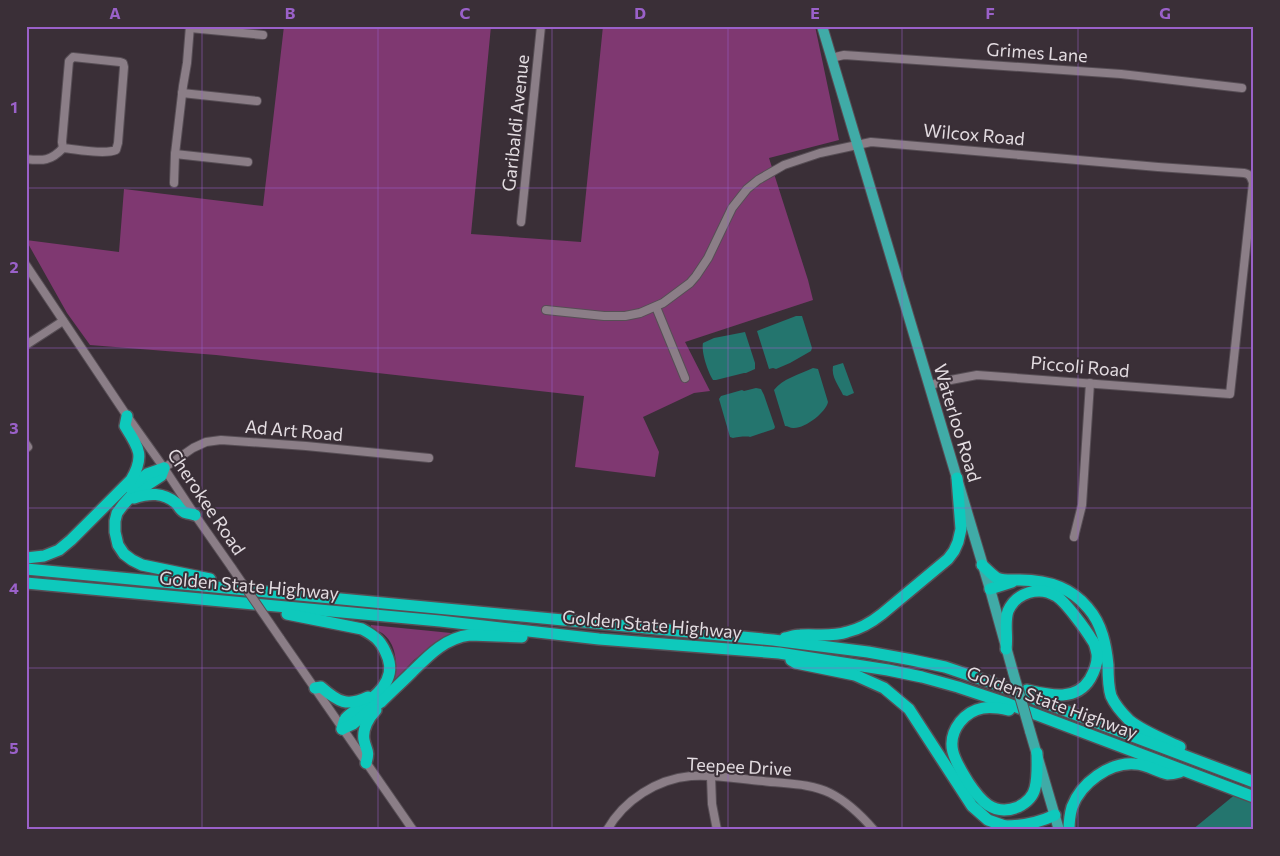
<svg xmlns="http://www.w3.org/2000/svg" width="1280" height="856" viewBox="0 0 1280 856" font-family="Commissioner,sans-serif">
	<style>
		.green { fill: #7f3871 }
		.water { fill: #24756e }
		.lines { fill: none; stroke-linecap: round; stroke-linejoin: round }
		.minor-casing { stroke: #574e55; stroke-width: 10 }
		.major-casing { stroke: #574e55; stroke-width: 12 }
		.highway-casing { stroke: #574e55; stroke-width: 14 }
		.minor { stroke: #8b7e87; stroke-width: 8 }
		.major { stroke: #40aba7; stroke-width: 10 }
		.highway { stroke: #0ec9bc; stroke-width: 11 }
		.minor-bridge-casing { stroke: #574e55; stroke-width: 10; stroke-linecap: butt }
		.major-bridge-casing { stroke: #574e55; stroke-width: 12; stroke-linecap: butt }
		.minor-bridge { stroke: #8b7e87; stroke-width: 8 }
		.major-bridge { stroke: #40aba7; stroke-width: 10 }
		.grid { fill: none; stroke: #9a61c9; stroke-width: 1; stroke-opacity: 0.55 }
		.labels { text-anchor: middle; stroke-width: 4; stroke-linejoin: round; paint-order: stroke }
		.street-label { font-size: 18px; fill: #e3dce1; stroke: #3a2f37 }
		.neatline { fill: none; stroke: #9a61c9; stroke-width: 2 }
		.grid-label { font-size: 16px; text-anchor: middle; font-weight: bold; fill: #9a61c9 }
	</style>
	<rect width="100%" height="100%" fill="#3a2f37"/>
	<g class="green">
		<polygon points="284,26 491,26 471,234 581,242 603,26 815,26 839,140 769,158 808,280 813,300 685,342 710,391 694,393 643,417 659,452 655,477 575,467 584,396 216,355 90,345 67,313 26,240 119,252 124,189 263,206"/>
		<path d="M371,625L451,633L450,636L429,648L414,660L396,679L394,678C398,663 396,643 382,633C378,631 374,629 371,628Z"/>
	</g>
	<g class="water">
		<polygon points="796,316 802,316 812,348 811,351 790,363 776,369 773,368 769,369 757,331"/>
		<path d="M745,332L755,363V369L746,373H744L716,380H713C708,372 701,352 703,343L714,338Z"/>
		<path d="M843,363L854,393L847,396L843,395C839,386 831,377 833,366Z"/>
		<path d="M813,368L818,369L828,402C826,412 805,429 793,428C790,428 788,426 785,426L774,390C782,379 800,374 813,368Z"/>
		<path d="M756,388L761,389L764,395L775,427L774,429L750,437C748,436 736,437 733,438L730,437L719,399L721,396L742,390L744,391Z"/>
		<polygon points="1254,779 1254,830 1192,830"/>
	</g>
	<g class="lines">
		<g class="minor-casing">
			<g id="minor">
				<polyline points="190,28 263,35"/>
				<path d="M73,57L120,62L123,63L124,67L118,143L116,150C104,155 76,149 63,148L62,142L69,61Z"/>
				<polyline points="831,58 844,55 1121,74 1242,88"/>
				<polyline points="182,93 257,101"/>
				<polyline points="175,154 248,162"/>
				<path d="M26,159C43,161 51,161 63,148"/>
				<polyline points="174,183 175,154 183,86 187,63 190,26"/>
				<polyline points="521,222 541,26"/>
				<polyline points="26,265 127,416 164,468 195,515 232,568"/>
				<polyline points="656,307 685,378"/>
				<path d="M546,310L604,316H625L640,313L663,303L690,283L696,276L708,258L732,208L747,189L758,180L784,165L820,153L871,142L1158,167L1244,173C1250,174 1251,177 1253,183L1230,394L977,375L940,382L929,386"/>
				<polyline points="26,345 63,321"/>
				<polyline points="26,444 28,447"/>
				<polyline points="164,468 193,448 206,442 221,440 306,446 429,458"/>
				<polyline points="1074,537 1082,505 1090,383"/>
				<polyline points="280,638 413,830"/>
				<polyline points="711,777 712,804 717,830"/>
				<path d="M607,830C624,800 657,779 691,776C714,774 739,779 763,781C785,784 810,783 830,793C848,802 861,815 874,830"/>
			</g>
		</g>
		<g class="major-casing">
			<g id="major">
				<polyline points="822,26 990,589 1013,672"/>
				<polyline points="1030,731 1059,830"/>
			</g>
		</g>
		<g class="highway-casing">
			<g id="highway">
				<polyline points="164,468 161,476 132,495 123,505 117,513 115,521 115,532 118,545 124,554 132,560 142,565 210,579"/>
				<polyline points="130,488 147,474 164,468"/>
				<path d="M134,498C149,493 163,492 176,503C178,505 180,510 184,512C186,513 192,514 195,515"/>
				<path d="M26,558L44,556L59,550L71,540L131,480C145,456 139,448 125,426L127,416"/>
				<path d="M982,565C987,569 992,575 997,578C1004,581 1012,580 1020,580C1046,580 1071,587 1088,608C1102,624 1106,645 1108,665C1108,675 1108,686 1111,696C1115,705 1122,713 1129,720C1142,731 1165,740 1180,747"/>
				<polyline points="26,569 773,640 868,652 912,660 945,667 992,683 1254,782"/>
				<polyline points="26,583 440,621 599,639 779,653 888,670 922,677 958,687 1006,703 1254,797"/>
				<polyline points="990,589 1012,582"/>
				<path d="M287,614L362,629C377,637 382,642 388,658C396,681 375,697 359,708C355,711 349,714 346,718C344,720 343,726 342,729"/>
				<path d="M785,638C790,637 795,635 800,635C816,634 832,637 847,632C860,629 872,622 882,614L948,559L954,551L958,542L961,529L957,478"/>
				<path d="M1006,649C1008,636 1004,623 1008,611C1016,593 1039,585 1056,596C1065,601 1086,630 1092,640C1095,643 1096,649 1097,654C1098,663 1094,672 1090,679C1076,702 1049,695 1027,690"/>
				<polyline points="791,660 796,663 855,675 884,688 909,709 972,806 988,820 1005,826 1011,830"/>
				<path d="M315,688L321,687C338,702 347,707 368,697"/>
				<path d="M1009,710C990,706 974,705 960,722C943,744 956,762 968,782C980,800 993,817 1018,807C1026,803 1033,797 1035,788C1038,777 1037,765 1037,753"/>
				<path d="M342,729L353,724L376,705L381,702C391,692 402,682 412,672C429,655 445,638 470,635L522,637"/>
				<path d="M366,763C370,750 366,751 364,740C362,729 369,717 376,710"/>
				<path d="M1005,826C1024,826 1038,823 1055,815"/>
				<path d="M1069,830C1069,822 1070,814 1072,807C1081,783 1109,762 1135,764C1147,764 1157,772 1168,774C1172,774 1176,773 1180,772"/>
			</g>
		</g>
		<use href="#minor" class="minor"/>
		<use href="#major" class="major"/>
		<use href="#highway" class="highway"/>
		<g class="minor-bridge-casing">
			<polyline id="minor-bridge" points="232,568 280,638"/>
		</g>
		<g class="major-bridge-casing">
			<polyline id="major-bridge" points="1013,672 1030,731"/>
		</g>
		<use href="#minor-bridge" class="minor-bridge"/>
		<use href="#major-bridge" class="major-bridge"/>
	</g>
	<path class="grid" d="M202,26V830M378,26V830M552,26V830M728,26V830M902,26V830M1078,26V830M26,188H1254M26,348H1254M26,508H1254M26,668H1254"/>
	<g class="labels">
		<g class="street-label">
			<text transform="translate(1037 53) rotate(4)" y="6">Grimes Lane</text>
			<text transform="translate(516 123) rotate(-84)" y="6">Garibaldi Avenue</text>
			<text transform="translate(974 135) rotate(5)" y="6">Wilcox Road</text>
			<text transform="translate(1080 367) rotate(5)" y="6">Piccoli Road</text>
			<text transform="translate(957 423) rotate(73)" y="6">Waterloo Road</text>
			<text transform="translate(294 431) rotate(5)" y="6">Ad Art Road</text>
			<text transform="translate(206 502) rotate(56)" y="6">Cherokee Road</text>
			<text transform="translate(249 586) rotate(5)" y="6">Golden State Highway</text>
			<text transform="translate(652 625) rotate(5)" y="6">Golden State Highway</text>
			<text transform="translate(1052 703) rotate(20)" y="6">Golden State Highway</text>
			<text transform="translate(739 767) rotate(3)" y="6">Teepee Drive</text>
		</g>
	</g>
	<rect width="1280" height="856" fill="none" stroke="#3a2f37" stroke-width="55"/>
	<rect x="28" y="28" width="1224" height="800" class="neatline"/>
	<g class="grid-label">
		<text x="115" y="19">A</text>
		<text x="290" y="19">B</text>
		<text x="465" y="19">C</text>
		<text x="640" y="19">D</text>
		<text x="815" y="19">E</text>
		<text x="990" y="19">F</text>
		<text x="1165" y="19">G</text>
		<text x="14" y="113">1</text>
		<text x="14" y="273">2</text>
		<text x="14" y="434">3</text>
		<text x="14" y="594">4</text>
		<text x="14" y="754">5</text>
	</g>
</svg>
